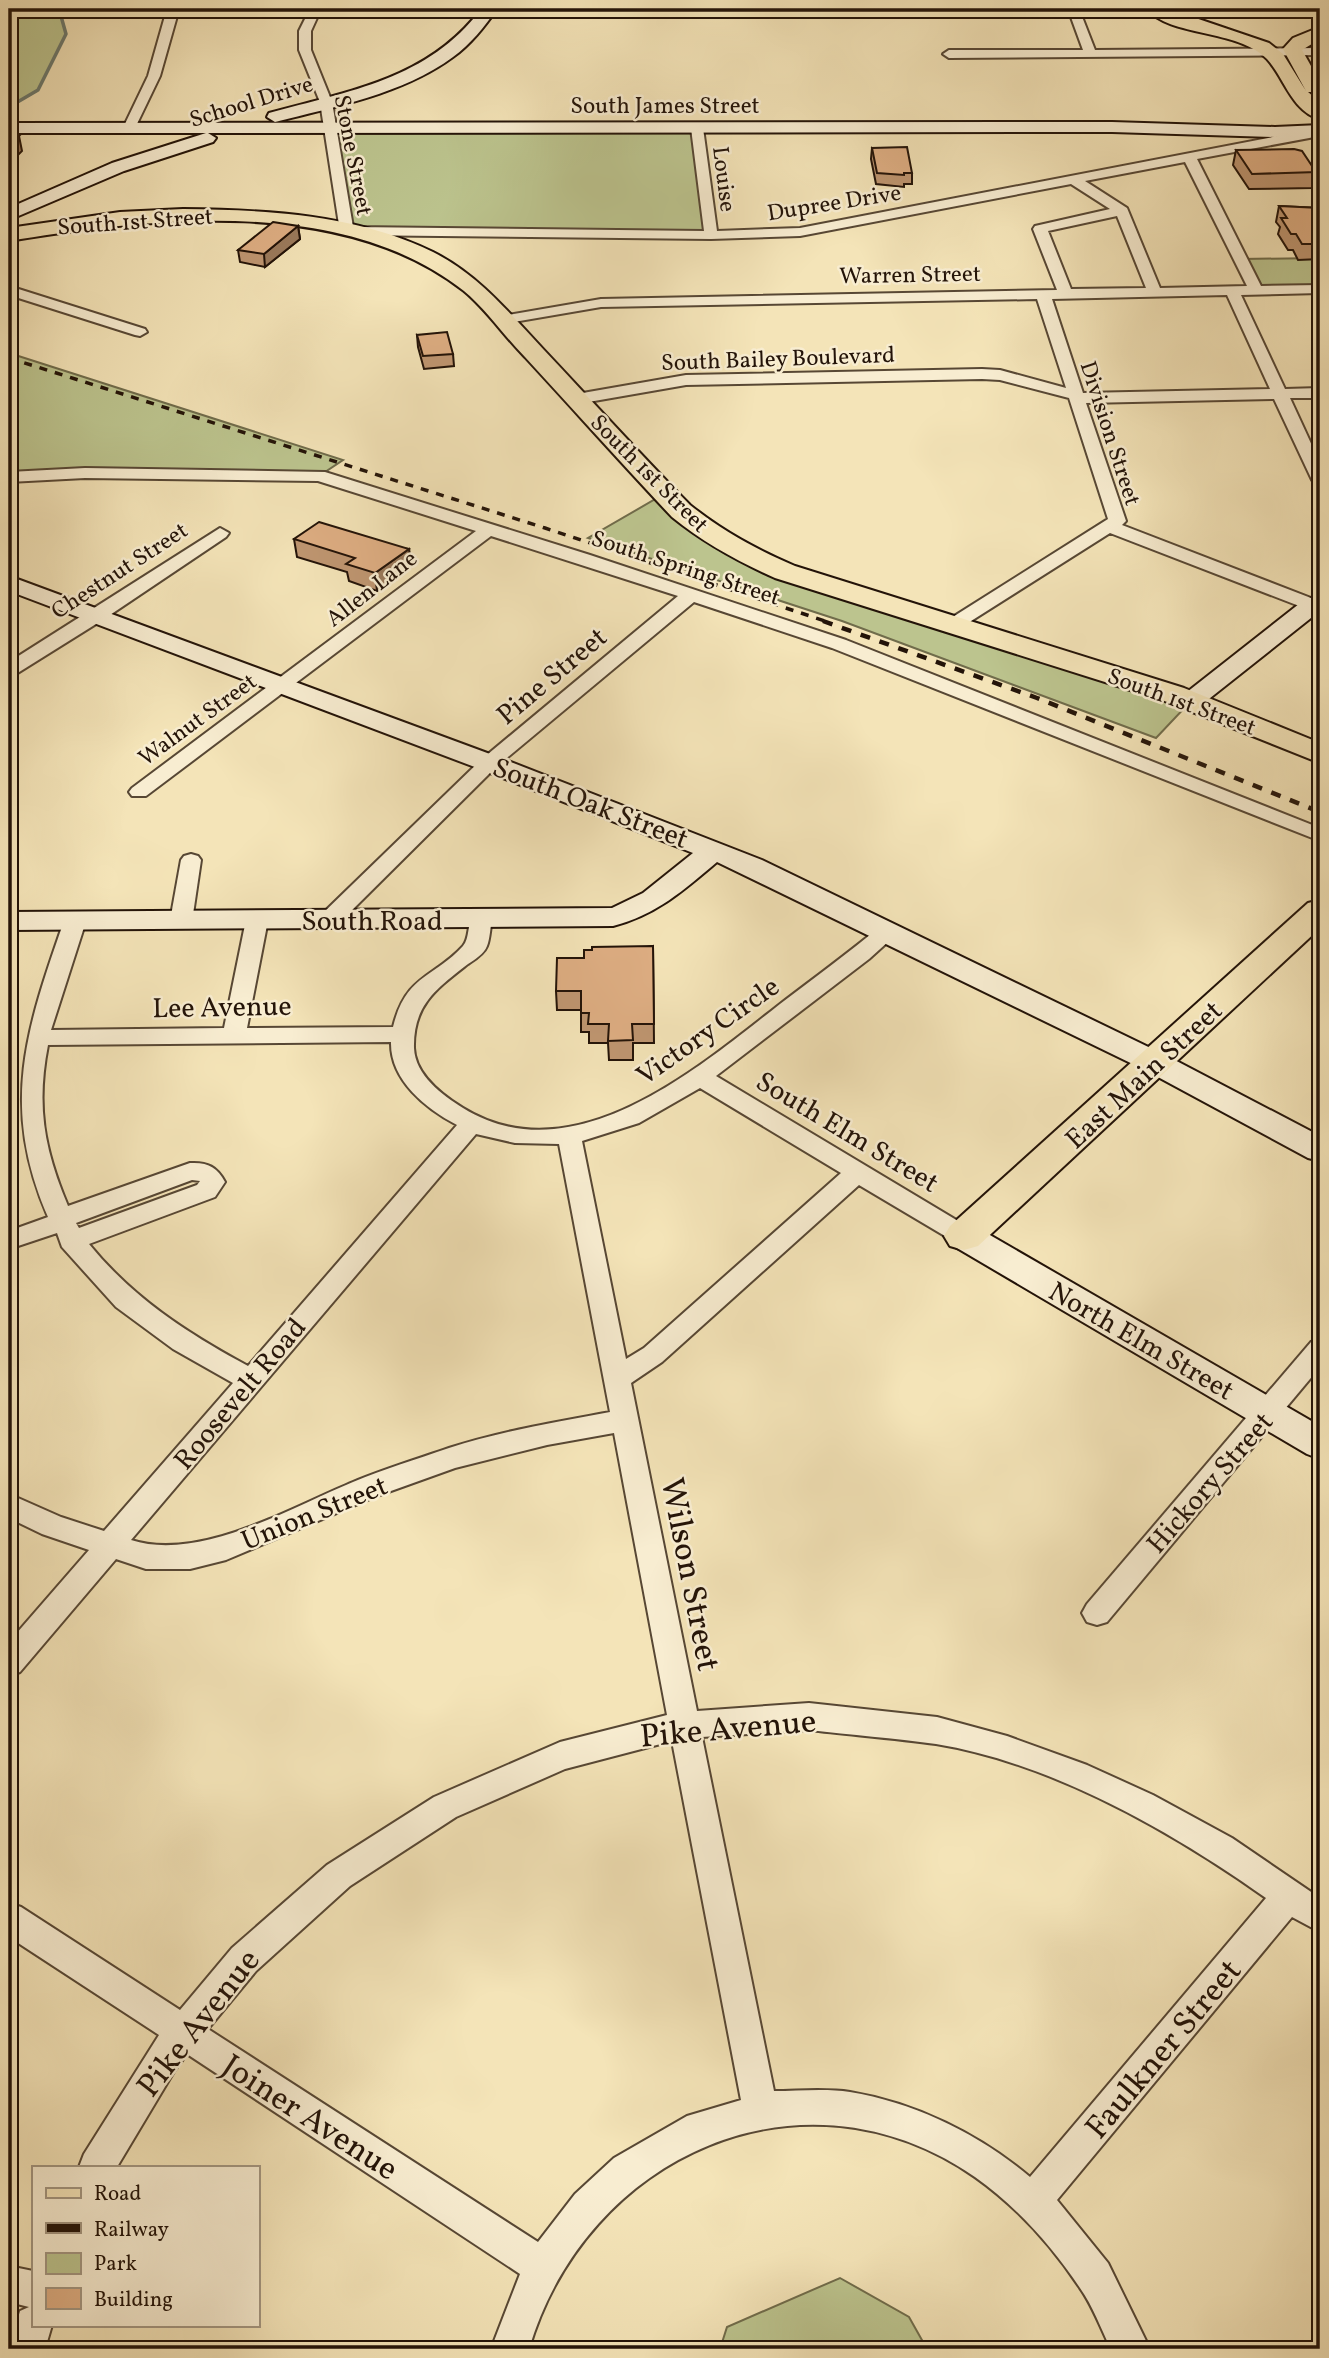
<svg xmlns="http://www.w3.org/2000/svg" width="1329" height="2358" viewBox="0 0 1329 2358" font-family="Vollkorn,serif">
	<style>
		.green { fill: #bcc48e; stroke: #706c4b; stroke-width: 2 }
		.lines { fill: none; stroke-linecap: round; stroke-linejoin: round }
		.stream { stroke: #6c7a6f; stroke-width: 3.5 }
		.street-casing { stroke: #574734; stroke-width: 4 }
		.secondary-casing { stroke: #231308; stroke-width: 4 }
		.primary-casing { stroke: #231308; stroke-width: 4 }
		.street { fill: #f8edd1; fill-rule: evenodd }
		.secondary { fill: #f8edd1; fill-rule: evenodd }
		.primary { fill: #f4e4b8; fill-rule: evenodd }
		.rail-far1 { stroke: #231308; stroke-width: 3.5; stroke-dasharray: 8 8; stroke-linecap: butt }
		.rail { stroke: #231308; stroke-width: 4.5; stroke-dasharray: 10 10; stroke-linecap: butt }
		.wall { fill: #bf9671; stroke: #231308; stroke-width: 2 }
		.shaded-wall { fill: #9b7a5c; stroke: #231308; stroke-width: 2 }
		.building { fill: #deae83; stroke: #231308; stroke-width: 2 }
		.labels { text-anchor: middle; stroke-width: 5; stroke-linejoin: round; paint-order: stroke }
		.far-street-label { font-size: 23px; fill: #231308; stroke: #f8edd1 }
		.street-label { font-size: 28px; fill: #231308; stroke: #f8edd1 }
		.near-street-label { font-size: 33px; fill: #231308; stroke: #f8edd1 }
	</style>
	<rect width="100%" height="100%" fill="#f4e4b8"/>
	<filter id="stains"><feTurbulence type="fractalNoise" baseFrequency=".00286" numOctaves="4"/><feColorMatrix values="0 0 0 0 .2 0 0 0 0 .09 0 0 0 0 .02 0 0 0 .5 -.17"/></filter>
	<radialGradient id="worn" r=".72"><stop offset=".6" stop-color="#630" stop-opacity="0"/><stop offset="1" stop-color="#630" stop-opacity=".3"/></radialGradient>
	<g class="green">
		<polygon points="9,9 59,9 66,34 38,90 9,107"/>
		<polygon points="331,127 697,128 711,235 347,231"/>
		<polygon points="1320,258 1320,289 1258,290 1242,259"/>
		<polygon points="9,353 343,460 319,476 85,473 9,477"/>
		<polygon points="664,494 737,551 1191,701 1156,738 842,621 588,538"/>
		<polygon points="840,2278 909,2317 927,2349 720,2349 727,2327"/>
	</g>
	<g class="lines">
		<polyline class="stream" points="9,107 38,90 66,34 59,9"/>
		<g class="street-casing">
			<g id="street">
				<polygon points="167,9 179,9 160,76 135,128 133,131 125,131 123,128 148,76"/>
				<path d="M310,9H321L311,31V50L332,102L353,227L704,231L691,128L697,124L703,128L717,231L800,228L1320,128V136L1197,159L1261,286L1320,285V293L1241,295L1285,389L1320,388V398H1290L1320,463V485L1312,480L1274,399L1086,403L1126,521L1122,525L1311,598L1320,594V608L1307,609L1110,533L960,628H948L945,624L948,620L1108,519L1069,398L1000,380L982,379L686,385L577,404L569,399L577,394L686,375L982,369L1000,370L1066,388L1037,299L601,307L502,324L495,320L502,316L601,299L1057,290L1033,229L1035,226L1110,209L1071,184L800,236L711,239L347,235L340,231L320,102L299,50V31ZM1185,162L1247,286L1160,288L1127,208L1085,181ZM1117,216L1146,288L1071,289L1048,231ZM1227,295L1270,389L1083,393L1052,299Z"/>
				<polygon points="1068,9 1079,9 1095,50 1320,48 1320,55 949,58 943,54 949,50 1083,50"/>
				<polygon points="9,286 145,329 147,332 140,336 135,335 9,295"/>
				<polygon points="85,468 325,472 590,555 846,640 1320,828 1320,841 832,648 694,602 496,767 337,925 321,925 318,920 321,915 482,759 678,596 491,536 146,796 132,796 129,792 132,788 476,531 318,481 85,478 9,482 9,472"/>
				<polygon points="220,528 229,533 226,537 104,619 16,674 9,676 9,662"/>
				<polygon points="191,854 198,856 201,860 192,921 189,926 173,926 170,921 181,860 184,856"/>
				<path d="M257,913L265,915L268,920L247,1028L393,1027C406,974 434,978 463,946C470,938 467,924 473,915H489L492,920C490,928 490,939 487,946C484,954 474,960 468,964C436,989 413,1005 414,1048C415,1075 442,1095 463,1108C573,1176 697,1069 780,1004C814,978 848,953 881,926H897L900,931L869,959L716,1076L973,1230L977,1236L973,1242L964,1245L955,1242L859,1185L662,1362L631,1383L697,1711L809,1703L937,1717L1007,1736L1087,1765L1153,1795L1232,1838L1320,1898V1932L1292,1917L1057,2200L1108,2263L1150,2349H1111C1101,2329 1093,2306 1080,2288C1052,2246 1016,2206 975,2177C802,2057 586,2156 529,2349H491L520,2274L187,2054L175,2070L117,2167H79L84,2154L159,2035L9,1937V1903L21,1907L180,2010L232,1948L327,1865L434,1797L560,1742L667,1715L614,1433L547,1445L455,1468L377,1496L226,1560L190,1569H146L116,1559L20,1672L9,1676V1642L89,1550L42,1534L9,1518V1494L61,1517L104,1531L233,1383L173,1349L116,1307L62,1247L57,1233L9,1249V1231L48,1217C0,1106 26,1030 64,921L67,916H83L86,921L51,1030L224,1028L246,920L249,915ZM391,1042C390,1080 426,1109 457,1125L248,1366C187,1333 133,1298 89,1244L215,1197L225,1182C217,1167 208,1162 190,1163L68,1206C44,1149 36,1106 48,1045ZM700,1088L841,1173L644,1348L626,1359L582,1141L639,1123ZM476,1134L515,1143L559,1144L610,1412C556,1422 501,1431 449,1448C417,1459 384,1469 353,1482C290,1508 199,1562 131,1540ZM192,1180L200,1181L197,1185L79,1228L76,1223ZM809,1730C851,1735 894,1738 936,1744C1052,1763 1171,1831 1266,1898L1030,2177C979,2134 916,2103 850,2092C826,2088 798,2091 774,2091L702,1737ZM672,1741L741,2100L687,2116L614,2158L575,2194L538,2242L208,2029L256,1971L350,1886L456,1817L565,1769Z"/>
				<polygon points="1320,1339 1320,1367 1107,1622 1097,1625 1087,1622 1082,1613 1087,1604 1311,1342"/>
				<polygon points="9,2266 33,2271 33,2325 52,2325 45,2349 9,2349 20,2311 29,2307 9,2302"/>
			</g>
		</g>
		<g class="secondary-casing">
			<g id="secondary">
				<path d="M481,9H497C484,27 471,44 453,57C403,94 334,107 275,122L267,117L269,113C349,91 429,79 481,9Z"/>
				<polygon points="1112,122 1275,127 1320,125 1320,135 1275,137 1112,132 208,133 216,138 213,142 124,171 9,220 9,208 112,163 206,133 9,133 9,123"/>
				<path d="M9,576L498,757L762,860L1167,1056L1320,1136V1161L1308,1158L1145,1070L717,862C684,890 656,915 613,926L9,930V912L612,908L643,893L693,853L480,769L9,591Z"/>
				<polygon points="1313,598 1320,599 1320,615 1316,614 1200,706 1191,709 1182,706 1178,701 1182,696 1304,600"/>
				<polygon points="964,1224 976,1227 1320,1426 1320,1459 1307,1454 952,1245 947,1236 952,1227"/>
			</g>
		</g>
		<g class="primary-casing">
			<g id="primary">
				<path d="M1147,9H1169L1269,43L1283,54L1306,91L1283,49L1293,38L1320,27V39L1302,50L1320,82V92H1308L1320,102V119C1292,112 1284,77 1267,59C1238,29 1170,37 1147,9Z"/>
				<path d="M183,209C267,210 356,214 433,252C479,275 510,314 544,350C593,402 641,455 690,505C724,532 756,549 795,566L1184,688L1320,743V763L1162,700L775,578C737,561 704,543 672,517C622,464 574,410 525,357C504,336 487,310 464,291C342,195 151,218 9,241V228L120,212Z"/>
				<polygon points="1320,900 1320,928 978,1246 964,1250 950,1246 944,1236 950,1226 1308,903"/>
			</g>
		</g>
		<use href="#street" class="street"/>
		<use href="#secondary" class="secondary"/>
		<use href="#primary" class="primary"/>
		<polyline class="rail-far1" points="9,358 545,528 828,622"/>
		<polyline class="rail" points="823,621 1037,698 1320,812"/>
	</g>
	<g class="wall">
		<polygon points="872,148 912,173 912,184 904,184 904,187 876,184 871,159"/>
		<polygon points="1236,150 1316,172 1313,188 1249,189 1233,165"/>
		<polygon points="1279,206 1320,208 1320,259 1298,260 1293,250 1288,250 1278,234 1280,227 1276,222"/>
		<polygon points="298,226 300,239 265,267 240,262 238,250"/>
		<polygon points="417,335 453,354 454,366 424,369 418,347"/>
		<polygon points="294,539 409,549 411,567 377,591 349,581 347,572 297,557"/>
		<polygon points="653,946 654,1043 633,1043 633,1060 609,1060 608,1043 589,1043 589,1032 581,1032 581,1010 557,1010 556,991 584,958"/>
	</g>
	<g class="shaded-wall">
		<polygon points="19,136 22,151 9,164 9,146"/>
		<polygon points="298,226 300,239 265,267 264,254"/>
		<polygon points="409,549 411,567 377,591 375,573"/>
	</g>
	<g class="building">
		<polygon points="9,136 19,136 9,146"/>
		<polygon points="907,147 912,173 904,173 904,175 877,173 872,148"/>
		<polygon points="1294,149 1302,151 1316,172 1252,174 1236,150"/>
		<polygon points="1279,206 1320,208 1320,244 1302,244 1296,234 1291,234 1281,218 1287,218"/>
		<polygon points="273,222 298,226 264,254 238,250"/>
		<polygon points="447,332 453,354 423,356 417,335"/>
		<polygon points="319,522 409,549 375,573 346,564 355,558 294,539"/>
		<polygon points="653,946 654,1024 632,1024 633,1040 608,1041 609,1024 588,1024 589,1013 581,1013 581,991 556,991 557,958 584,958 584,950 592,950 592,947"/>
	</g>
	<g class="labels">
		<g class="far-street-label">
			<text transform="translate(251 101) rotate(-17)" y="8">School Drive</text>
			<text x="665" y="113">South James Street</text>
			<text transform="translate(354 155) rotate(79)" y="8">Stone Street</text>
			<text transform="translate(725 179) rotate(83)" y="8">Louise</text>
			<text transform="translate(834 202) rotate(-9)" y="8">Dupree Drive</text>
			<text transform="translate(135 221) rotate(-4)" y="8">South 1st Street</text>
			<text transform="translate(910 274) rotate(-1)" y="8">Warren Street</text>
			<text transform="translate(778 358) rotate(-2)" y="8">South Bailey Boulevard</text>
			<text transform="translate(1111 433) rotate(72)" y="8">Division Street</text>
			<text transform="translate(650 473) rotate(45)" y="8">South 1st Street</text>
			<text transform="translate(686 567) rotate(18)" y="8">South Spring Street</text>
			<text transform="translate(119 570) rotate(-33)" y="8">Chestnut Street</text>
			<text transform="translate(371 588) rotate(-38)" y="8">Allen Lane</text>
			<text transform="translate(1182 701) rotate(20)" y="8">South 1st Street</text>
			<text transform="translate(197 719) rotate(-36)" y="8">Walnut Street</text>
		</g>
		<g class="street-label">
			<text transform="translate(551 675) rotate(-40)" y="10">Pine Street</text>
			<text transform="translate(591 802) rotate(21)" y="10">South Oak Street</text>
			<text x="372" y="930">South Road</text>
			<text transform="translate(222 1006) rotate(-1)" y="10">Lee Avenue</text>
			<text transform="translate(707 1030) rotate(-35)" y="10">Victory Circle</text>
			<text transform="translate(1143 1074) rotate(-43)" y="10">East Main Street</text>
			<text transform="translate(848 1131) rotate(31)" y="10">South Elm Street</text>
			<text transform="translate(1142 1340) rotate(30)" y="10">North Elm Street</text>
			<text transform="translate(239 1393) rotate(-50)" y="10">Roosevelt Road</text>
			<text transform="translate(1209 1482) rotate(-49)" y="10">Hickory Street</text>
			<text transform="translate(314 1512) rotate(-22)" y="10">Union Street</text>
		</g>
		<g class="near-street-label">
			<text transform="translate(692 1574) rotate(79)" y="12">Wilson Street</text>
			<text transform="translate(728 1727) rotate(-5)" y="12">Pike Avenue</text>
			<text transform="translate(197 2022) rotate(-52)" y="12">Pike Avenue</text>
			<text transform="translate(1162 2048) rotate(-50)" y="12">Faulkner Street</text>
			<text transform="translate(311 2116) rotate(33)" y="12">Joiner Avenue</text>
		</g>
	</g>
	<rect width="1329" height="2358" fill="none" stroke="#f4e4b8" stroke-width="35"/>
	<rect x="10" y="10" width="1308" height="2337" fill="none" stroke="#231308" stroke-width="3.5"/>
	<rect x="18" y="18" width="1294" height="2323" fill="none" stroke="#231308" stroke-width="2"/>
	<rect x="32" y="2166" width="228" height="161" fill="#f8edd1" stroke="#a39681" stroke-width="2"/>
	<rect x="46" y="2188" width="35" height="10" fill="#f4e4b8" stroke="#a39681" stroke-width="2"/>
	<text x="94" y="2200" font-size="21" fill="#231308">Road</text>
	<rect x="46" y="2223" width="35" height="10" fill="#231308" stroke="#a39681" stroke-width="2"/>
	<text x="94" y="2236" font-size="21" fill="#231308">Railway</text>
	<rect x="46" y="2253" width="35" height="21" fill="#bcc48e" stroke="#a39681" stroke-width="2"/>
	<text x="94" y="2270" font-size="21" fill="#231308">Park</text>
	<rect x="46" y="2288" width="35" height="21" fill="#deae83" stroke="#a39681" stroke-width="2"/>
	<text x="94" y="2306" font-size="21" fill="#231308">Building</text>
	<rect width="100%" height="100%" filter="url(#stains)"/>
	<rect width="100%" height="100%" fill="url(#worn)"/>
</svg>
